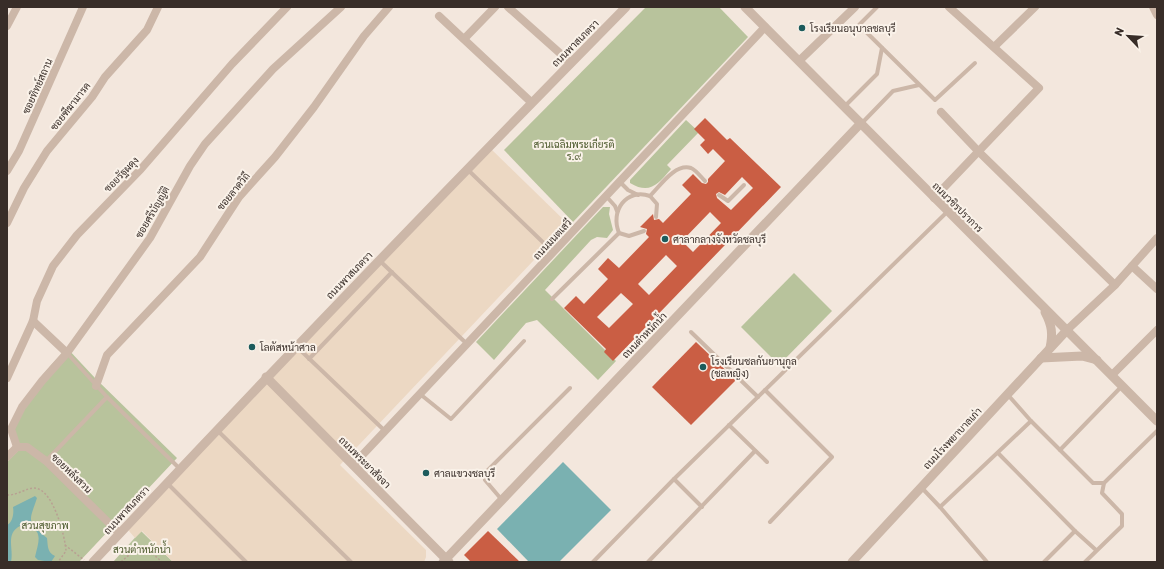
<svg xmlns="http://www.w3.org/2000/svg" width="1164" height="569" viewBox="0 0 1164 569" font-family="Rubik,Sarabun,sans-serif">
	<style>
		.green { fill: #b8c39c }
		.plaza { fill: #ecd8c3 }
		.water { fill: #7ab1b1 }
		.building { fill: #ca5e44; fill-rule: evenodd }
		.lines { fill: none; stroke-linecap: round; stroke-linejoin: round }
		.path { stroke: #b8a092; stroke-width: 1.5; stroke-dasharray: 2 2; stroke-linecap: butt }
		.service { stroke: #ccb7a8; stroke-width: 4 }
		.minor { stroke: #ccb7a8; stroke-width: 8 }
		.tertiary { stroke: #ccb7a8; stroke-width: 9 }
		.poi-dot { fill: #1c5b5c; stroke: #faf2e9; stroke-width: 1.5 }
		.labels { text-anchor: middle; stroke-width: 4; stroke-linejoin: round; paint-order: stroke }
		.poi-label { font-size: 10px; fill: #382d28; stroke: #faf2e9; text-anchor: start }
		.street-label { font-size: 10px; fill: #382d28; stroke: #faf2e9 }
		.park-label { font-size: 10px; fill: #4a582b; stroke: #faf2e9 }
	</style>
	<rect width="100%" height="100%" fill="#f3e7dd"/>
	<g class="green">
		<polygon points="646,7 719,7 748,37 573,222 504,150"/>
		<path d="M686,120L699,132L667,165L671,169C658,184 650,195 630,183V180Z"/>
		<polygon points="603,207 610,207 609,214 613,230 607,238 597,237 591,240 545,290 616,361 598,380 537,320 526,323 494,360 476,342"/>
		<polygon points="794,273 832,311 779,365 741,327"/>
		<path d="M67,348L95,378L177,458L79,562H7V462L20,449L9,426C24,396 44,372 67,348Z"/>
		<polygon points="141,531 173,562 113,562"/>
	</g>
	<polygon class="plaza" points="490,148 568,224 340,465 426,550 426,557 424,562 173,562 142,531 135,538 129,531 130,527"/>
	<g class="water">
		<polygon points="563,462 611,510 559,562 529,562 497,529"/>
		<path d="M35,496L37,498C29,522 26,521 47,538C48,546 47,552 55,556L51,562L38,560L35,557C39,540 45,527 20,526C5,534 14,548 11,562H7V525C13,522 14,513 13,507Z"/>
	</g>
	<g class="building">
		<path d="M705,118L727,140L730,138L781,187L613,361L604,352L606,349L564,308L576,296L584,304L608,279L598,269L608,258L619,268L649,237L646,234L647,229L640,227L653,214L654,220L659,219L663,223L691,194L682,185L693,174L702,183L706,184L708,182V179L725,161L713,149L708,154L700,145L705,140L694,129ZM742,177L753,188L731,210L717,198L716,194L719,192L725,195ZM710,212L721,223L693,252L682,241ZM666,255L677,266L649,295L638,284ZM621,293L633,304L609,328L597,317Z"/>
		<polygon points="696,342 736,380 691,425 652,387"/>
		<polygon points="488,531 520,562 471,562 464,555"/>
	</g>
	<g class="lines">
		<g class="path">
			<path d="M7,495C19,495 26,488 34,488C53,488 65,536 66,551L58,562"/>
			<polyline points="65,545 84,560"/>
			<polyline points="23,562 29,562"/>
			<path d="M121,562C138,546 144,545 162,562"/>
		</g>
		<g class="service">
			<polyline points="877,7 859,25 935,100 975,63"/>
			<polyline points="845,106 877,74 882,48"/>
			<polyline points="862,123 893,91 919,85"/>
			<polyline points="467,169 553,252"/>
			<polyline points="620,182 628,190 638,195"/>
			<polyline points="719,195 728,201 744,185"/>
			<polyline points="606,196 615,206 617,211"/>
			<path d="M650,196C660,186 675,163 691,168C696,170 701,177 705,181"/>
			<path d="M644,231L629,236L619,233C610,211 626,188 650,196L657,204L656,217"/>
			<polyline points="379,260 467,344"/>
			<polyline points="552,299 619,233"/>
			<polyline points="691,332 758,397"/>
			<polyline points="297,347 385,431"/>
			<polyline points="67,353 107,397"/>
			<polyline points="309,359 392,272"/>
			<polyline points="765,390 832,457 770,522"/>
			<polyline points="420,394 451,419 524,341"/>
			<polyline points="1008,395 1031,421"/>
			<polyline points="729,425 767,462"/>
			<polyline points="217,430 351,562"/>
			<polyline points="1060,450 1122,386"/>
			<polyline points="998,453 1075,531"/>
			<polyline points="46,461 107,397 180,469"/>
			<polyline points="674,479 702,507"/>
			<polyline points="167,483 246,562"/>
			<polyline points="921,487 940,507"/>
			<polyline points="502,500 485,480 485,473 570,388"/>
			<polyline points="593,562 674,479 947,212"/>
			<polyline points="648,562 755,451"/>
			<polyline points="987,562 940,507 1031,421 1093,483 1104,483"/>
			<polyline points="1044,562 1075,531 1096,550"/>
			<polyline points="1085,562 1122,526 1122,514 1102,493 1104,483 1157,431"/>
		</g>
		<g class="minor">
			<polyline points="508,7 571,63"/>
			<polyline points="1153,7 1157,15"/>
			<polyline points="439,16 531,102"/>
			<polyline points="7,26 17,7"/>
			<polyline points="464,39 495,7"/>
			<polyline points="994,47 1035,7"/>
			<polyline points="799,61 855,7"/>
			<polyline points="941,112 979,152 1115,285"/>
			<polyline points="7,171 19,151 83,7"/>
			<polyline points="934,198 1039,88 949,7"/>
			<polyline points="7,223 24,188 47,151 92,97 105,77 147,30 158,7"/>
			<polyline points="1132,266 1157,289"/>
			<polyline points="33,321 67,353"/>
			<polyline points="1068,329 1115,285 1157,238"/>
			<polyline points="1112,375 1157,330"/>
			<polyline points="7,378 33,321 37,301 53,266 77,235 141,169 232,64 287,7"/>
			<polyline points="96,386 107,355 200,257 239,197 275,157 314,107 364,36 389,7"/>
			<polyline points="17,447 11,429 22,407 42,381 67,353 150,238 190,166 205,144 273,69 341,7"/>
			<polyline points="7,457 17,447 27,447 46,461 119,533"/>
			<polyline points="353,465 765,27"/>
		</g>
		<g class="tertiary">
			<polyline points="745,7 1157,421"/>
			<path d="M1045,312C1052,325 1053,334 1050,348"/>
			<polyline points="1041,358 1082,356 1097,360"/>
			<polyline points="266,377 449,562"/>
			<path d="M93,562C268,375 446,190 626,7"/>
			<polyline points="443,562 861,123"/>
			<polyline points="852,562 1068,329"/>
		</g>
	</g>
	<g class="poi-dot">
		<circle cx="802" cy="28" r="4"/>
		<circle cx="665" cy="239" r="4"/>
		<circle cx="252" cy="347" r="4"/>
		<circle cx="703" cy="367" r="4"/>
		<circle cx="426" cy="473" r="4"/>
	</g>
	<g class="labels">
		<g class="poi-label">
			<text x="810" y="32">โรงเรียนอนุบาลชลบุรี</text>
			<text x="673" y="243">ศาลากลางจังหวัดชลบุรี</text>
			<text x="260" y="351">โลตัสหน้าศาล</text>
			<text x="711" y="365">โรงเรียนชลกันยานุกูล<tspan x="711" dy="12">(ชลหญิง)</tspan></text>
			<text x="434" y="477">ศาลแขวงชลบุรี</text>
		</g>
		<g class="street-label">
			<text transform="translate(575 43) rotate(-45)" y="4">ถนนพาสเภตรา</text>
			<text transform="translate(37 86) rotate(-66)" y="4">ซอยทิทย์สถาน</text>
			<text transform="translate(70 106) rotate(-52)" y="4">ซอยฑีฆามารค</text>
			<text transform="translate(121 174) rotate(-46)" y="4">ซอยรัฐผดุง</text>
			<text transform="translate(233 191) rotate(-51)" y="4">ซอยลาดวิถี</text>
			<text transform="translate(958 207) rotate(45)" y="4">ถนนวชิรปราการ</text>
			<text transform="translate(152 212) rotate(-60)" y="4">ซอยศรีบัญญัติ</text>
			<text transform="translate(552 239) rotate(-47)" y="4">ถนนมนตเสวี</text>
			<text transform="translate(349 275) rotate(-46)" y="4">ถนนพาสเภตรา</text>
			<text transform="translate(644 335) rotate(-46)" y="4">ถนนตำหนักน้ำ</text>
			<text transform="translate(952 438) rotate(-47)" y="4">ถนนโรงพยาบาลเก่า</text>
			<text transform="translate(365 462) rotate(45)" y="4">ถนนพระยาสัจจา</text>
			<text transform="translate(72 473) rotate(44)" y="4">ซอยหลังสวน</text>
			<text transform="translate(126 510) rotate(-47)" y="4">ถนนพาสเภตรา</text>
		</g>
		<g class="park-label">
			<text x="574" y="148">สวนเฉลิมพระเกียรติ<tspan x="574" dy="12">ร.๙</tspan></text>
			<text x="45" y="529">สวนสุขภาพ</text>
			<text x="142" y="553">สวนตำหนักน้ำ</text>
		</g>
	</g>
	<rect width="1164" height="569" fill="none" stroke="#382d28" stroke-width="16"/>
	<g transform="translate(1128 36) rotate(295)" stroke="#faf2e9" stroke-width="3" paint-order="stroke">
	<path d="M0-3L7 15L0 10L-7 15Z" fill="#382d28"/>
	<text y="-6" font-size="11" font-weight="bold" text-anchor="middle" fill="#382d28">N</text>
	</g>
</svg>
